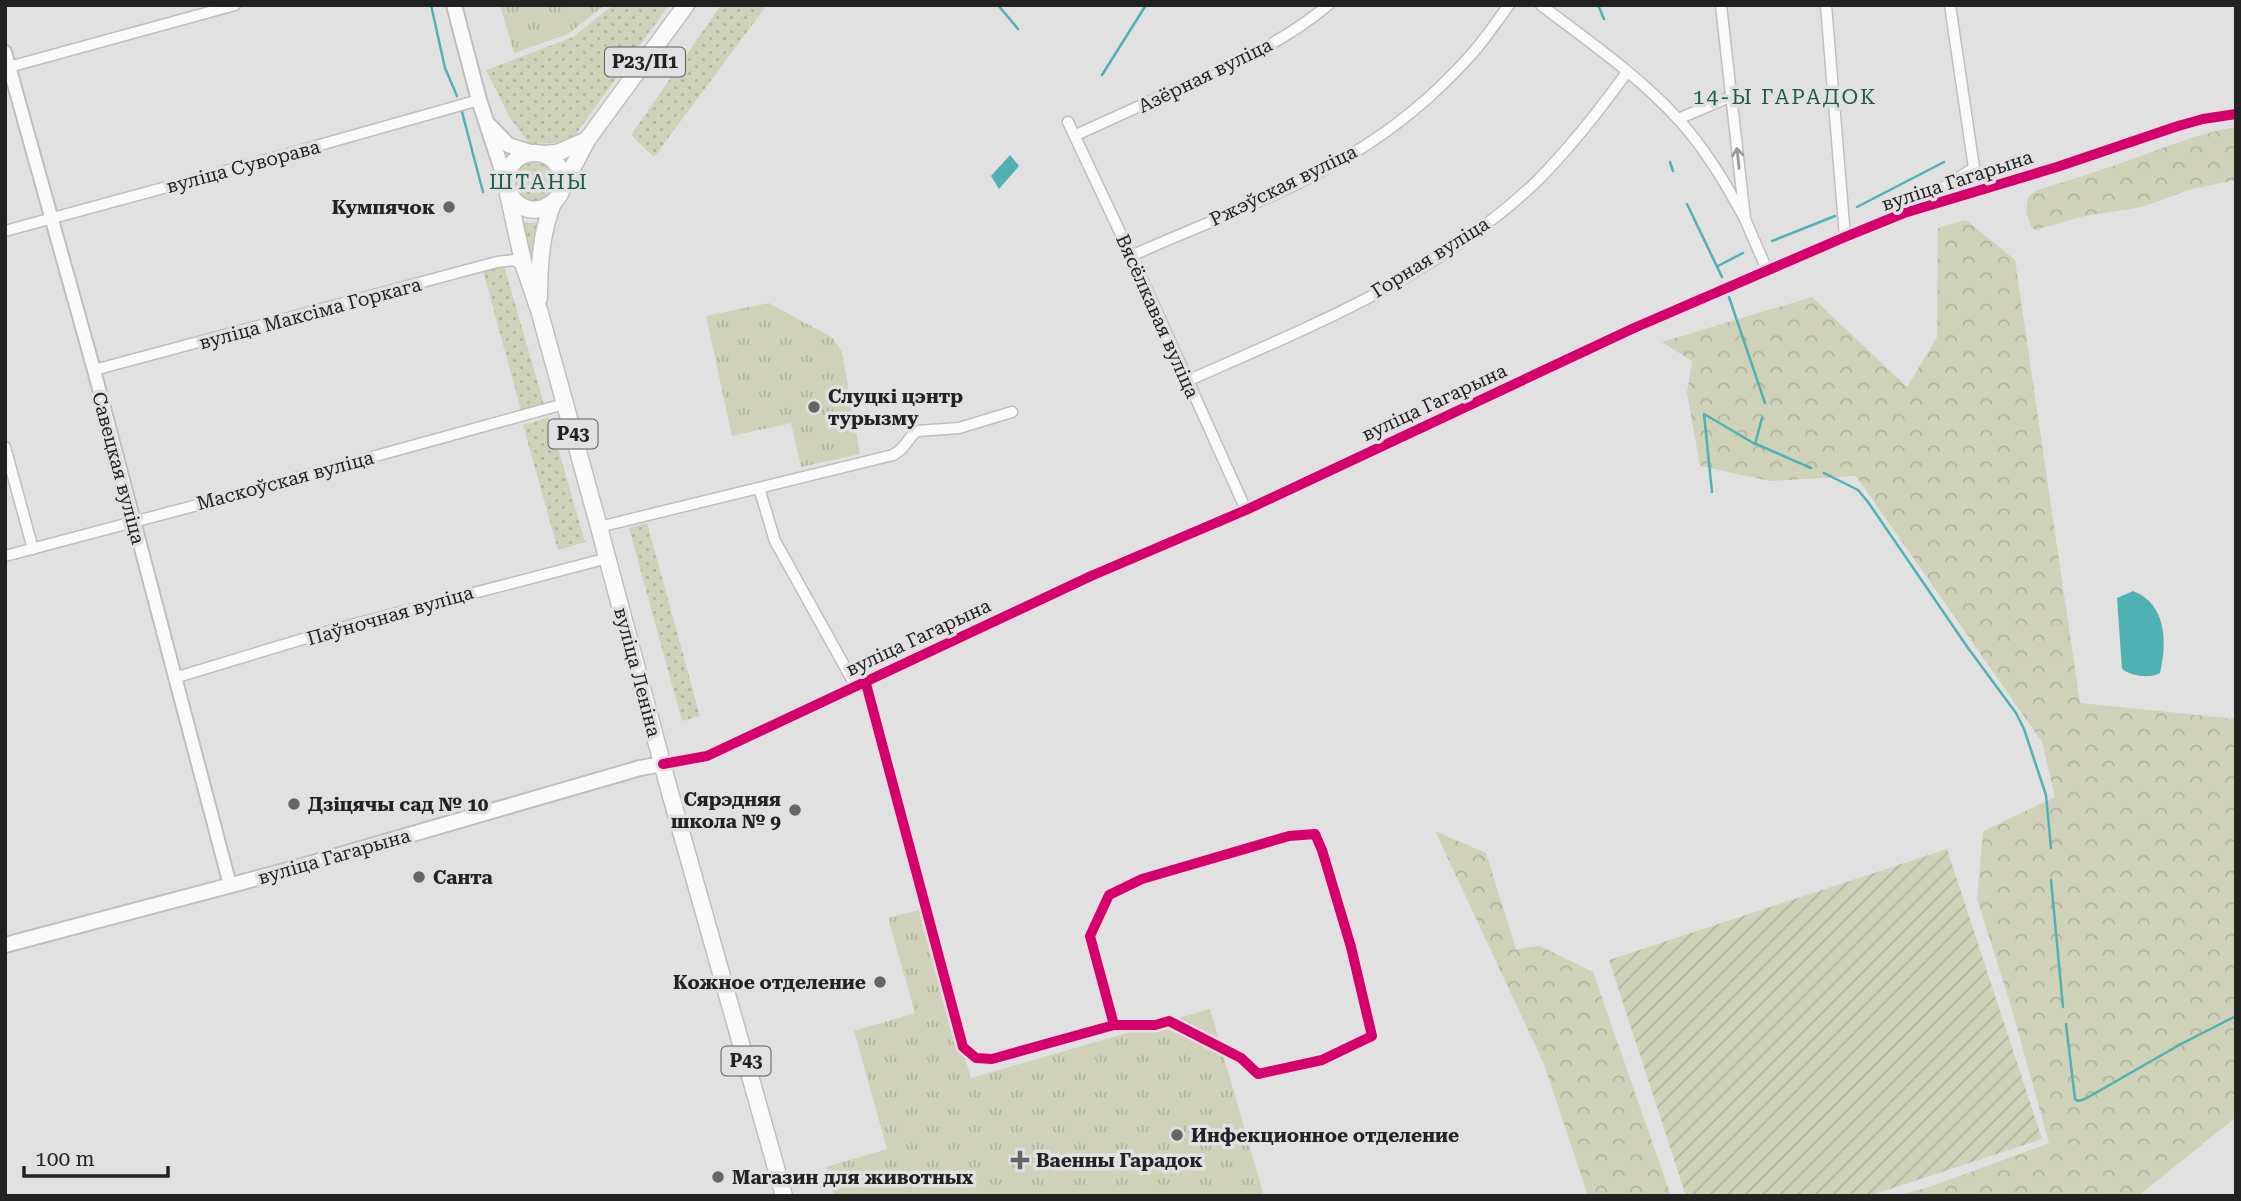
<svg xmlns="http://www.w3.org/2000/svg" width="2241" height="1201" viewBox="0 0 2241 1201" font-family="'Roboto Serif',serif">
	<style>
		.grass { fill: url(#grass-dots) }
		.forest { fill: url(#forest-crowns) }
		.park { fill: url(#park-tufts) }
		.garden { fill: url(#garden-furrows) }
		.water { fill: #50b1b2 }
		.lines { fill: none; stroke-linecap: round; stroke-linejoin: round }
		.stream { stroke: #50b1b2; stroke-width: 2.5 }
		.minor-casing { stroke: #c0bfc0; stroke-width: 13 }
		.tertiary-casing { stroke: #c0bfc0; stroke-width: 16 }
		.secondary-casing { stroke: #c0bfc0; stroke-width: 18 }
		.primary-casing { stroke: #c0bfc0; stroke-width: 19 }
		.minor { stroke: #fbfafb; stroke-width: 10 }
		.tertiary { stroke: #fbfafb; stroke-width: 12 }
		.secondary { stroke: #fbfafb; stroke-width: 14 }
		.primary { stroke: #fbfafb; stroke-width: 16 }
		.cycleway-casing { stroke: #e2e0e3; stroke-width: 15 }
		.cycleway { stroke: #d6006c; stroke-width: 10 }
		.oneway { stroke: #9a999a }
		.poi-dot { fill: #666566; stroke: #e2e0e3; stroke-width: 2.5 }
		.labels { text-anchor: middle; stroke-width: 7; stroke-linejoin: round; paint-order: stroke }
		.shield { fill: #e2e0e3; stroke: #5c5b5d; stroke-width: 2 }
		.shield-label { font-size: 18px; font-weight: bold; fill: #232223 }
		.street-label { font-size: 19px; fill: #232223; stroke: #e2e0e3 }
		.poi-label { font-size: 19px; font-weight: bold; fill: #232223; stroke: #e2e0e3; text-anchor: start }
		.neighbourhood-label { font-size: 21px; letter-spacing: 2px; fill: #195d44; stroke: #e2e0e3 }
	</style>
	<defs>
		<pattern id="grass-dots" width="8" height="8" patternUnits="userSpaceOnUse" patternTransform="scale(1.75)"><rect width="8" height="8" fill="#cfd2b8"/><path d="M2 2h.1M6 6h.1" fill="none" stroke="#b1b49e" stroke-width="1.8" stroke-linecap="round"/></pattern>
		<pattern id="forest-crowns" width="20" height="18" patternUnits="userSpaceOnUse" patternTransform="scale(1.75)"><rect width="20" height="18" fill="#cfd2b8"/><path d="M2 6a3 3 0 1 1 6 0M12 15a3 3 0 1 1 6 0" fill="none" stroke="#b1b49e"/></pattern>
		<pattern id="park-tufts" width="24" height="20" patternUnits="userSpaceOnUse" patternTransform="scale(1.75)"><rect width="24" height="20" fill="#cfd2b8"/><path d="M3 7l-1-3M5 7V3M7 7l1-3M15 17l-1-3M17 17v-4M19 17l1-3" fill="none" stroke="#b1b49e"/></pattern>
		<pattern id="garden-furrows" width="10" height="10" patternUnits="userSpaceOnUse" patternTransform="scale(1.75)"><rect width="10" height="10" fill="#cfd2b8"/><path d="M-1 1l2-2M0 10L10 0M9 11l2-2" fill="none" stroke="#b1b49e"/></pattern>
	</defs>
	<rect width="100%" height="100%" fill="#e2e1e2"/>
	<g class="grass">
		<polygon points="613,5 669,5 570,142 530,144 510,118 486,70 573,37"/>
		<polygon points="721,5 767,5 654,157 631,135"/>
		<path d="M532,162C557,163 559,181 549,199L528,204L514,188C515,174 517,166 532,162Z"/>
		<polygon points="519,220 529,223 544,222 534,263 529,265"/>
		<polygon points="504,266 544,404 521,410 483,271"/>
		<polygon points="549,417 585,542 558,550 523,425"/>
		<polygon points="647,523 700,716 682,721 629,528"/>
	</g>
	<g class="forest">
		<path d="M2236,127V180L2192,189L2142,207L2084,216L2036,230L2031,227L2026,211L2028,197L2037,190C2063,182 2090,174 2116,165C2156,151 2193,134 2236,127Z"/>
		<polygon points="1966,220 2015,260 2080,703 2236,719 2236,1117 2138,1196 1899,1196 1938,1184 2049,1143 2011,1006 1977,899 1983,831 2055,797 2042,742 1856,476 1770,481 1700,466 1687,393 1692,361 1662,342 1812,297 1907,387 1937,337 1938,228"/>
		<polygon points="1435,831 1486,853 1516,949 1540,946 1593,972 1671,1196 1588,1196 1544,1064"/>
	</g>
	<g class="park">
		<polygon points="500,5 605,5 568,34 514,53"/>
		<polygon points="769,303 833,338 842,352 860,454 801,467 791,423 732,436 706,316"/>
		<polygon points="922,909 971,1078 1210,1009 1264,1196 834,1196 826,1167 887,1149 854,1031 915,1013 888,918"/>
	</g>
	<polygon class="garden" points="1947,849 2042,1139 1869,1196 1686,1196 1609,960"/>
	<g class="water">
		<polygon points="1010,155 1019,166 999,189 991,176"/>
		<path d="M2133,591C2167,604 2167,643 2160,673C2150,679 2131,676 2122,669L2117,598Z"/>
	</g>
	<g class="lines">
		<g class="stream">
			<polyline points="431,5 445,68 457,96"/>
			<polyline points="998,5 1018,29"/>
			<polyline points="1598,5 1604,19"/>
			<polyline points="1102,75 1146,5"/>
			<polyline points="461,108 483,192"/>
			<polyline points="1670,162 1673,171"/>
			<polyline points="1687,204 1722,277"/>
			<polyline points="1857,207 1944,162"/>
			<polyline points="1772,241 1835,216"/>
			<polyline points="1718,266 1743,253"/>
			<polyline points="1729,297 1765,403"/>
			<polyline points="1756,444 1811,468"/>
			<polyline points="1824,473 1858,490 1868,502 1968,648 2016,713 2024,729 2046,795 2051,848"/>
			<polyline points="1712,492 1704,414 1755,444 1762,418"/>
			<polyline points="2051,880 2063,1007"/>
			<polyline points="2066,1024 2075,1099 2078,1101 2085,1099 2181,1044 2236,1016"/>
		</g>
		<g class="minor-casing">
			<g id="minor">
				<path d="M1541,5C1588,41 1639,76 1679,120C1706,150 1726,184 1745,219"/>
				<polyline points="1721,5 1745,219 1767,270"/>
				<polyline points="1826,5 1845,237"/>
				<polyline points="9,67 235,5"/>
				<polyline points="1678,119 1732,96"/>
				<polyline points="1068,122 1143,281 1246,510"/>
				<path d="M1076,135C1113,118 1151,101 1188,84C1237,62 1287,40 1328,5"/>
				<polyline points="1916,205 1974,168 1950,5"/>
				<polyline points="5,231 288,154 479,100"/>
				<path d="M1131,256C1203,223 1282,197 1350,155C1394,129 1436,94 1470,56C1484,41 1496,22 1509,5"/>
				<polyline points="94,370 497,262 514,260 525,267"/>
				<path d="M1187,381C1309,327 1438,276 1536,182C1570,148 1599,111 1627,72"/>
				<polyline points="5,447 33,549"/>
				<polyline points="759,488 775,541 855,685"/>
				<path d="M599,527L893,455C908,447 906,439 917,431L959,428L1012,412"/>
				<polyline points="5,556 220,499 564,404"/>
				<polyline points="174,678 336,629 608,558"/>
				<polyline points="865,680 963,1047 976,1058 992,1059 1114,1025 1155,1025 1169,1021 1241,1058 1258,1074 1322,1060 1372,1036 1351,947 1322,850 1315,834 1289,836 1142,879 1109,895 1090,936 1114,1025"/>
				<polyline points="663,764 707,756 1091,576 1246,510 1634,328 1845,237 1904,213 2057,167 2178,126 2203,119 2236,114"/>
			</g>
		</g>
		<g class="tertiary-casing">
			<polyline id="tertiary" points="5,52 94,370 230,885"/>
		</g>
		<g class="secondary-casing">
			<g id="secondary">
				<polyline points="454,5 479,100 506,182"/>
				<polyline points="490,126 508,145 533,153"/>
				<polyline points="5,945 292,869 640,768 663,764"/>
			</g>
		</g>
		<g class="primary-casing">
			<g id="primary">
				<polyline points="544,154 557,153 587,140"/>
				<polyline points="563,186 587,140 686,5"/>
				<path d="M507,189C528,235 584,194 555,162C550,156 543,153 536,153C515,152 504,170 507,189L524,266L539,310L599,527L669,789L784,1196"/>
				<path d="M539,298C539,265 541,233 553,203"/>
			</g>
		</g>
		<use href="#minor" class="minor"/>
		<use href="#tertiary" class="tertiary"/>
		<use href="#secondary" class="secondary"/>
		<use href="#primary" class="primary"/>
		<g class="cycleway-casing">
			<g id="cycleway">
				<polyline points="865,680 963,1047 976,1058 992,1059 1114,1025 1155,1025 1169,1021 1241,1058 1258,1074 1322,1060 1372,1036 1351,947 1322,850 1315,834 1289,836 1142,879 1109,895 1090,936 1114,1025"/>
				<polyline points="663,764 707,756 1091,576 1246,510 1634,328 1845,237 1904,213 2057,167 2178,126 2203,119 2236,114"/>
			</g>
		</g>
		<use href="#cycleway" class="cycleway"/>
	</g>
	<defs><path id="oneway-shaft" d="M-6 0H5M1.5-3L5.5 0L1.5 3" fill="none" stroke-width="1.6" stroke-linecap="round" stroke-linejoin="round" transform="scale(1.75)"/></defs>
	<use class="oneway" href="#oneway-shaft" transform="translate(1738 158) rotate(-96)"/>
	<g class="poi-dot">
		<circle cx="449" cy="207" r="7"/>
		<circle cx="814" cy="407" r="7"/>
		<circle cx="294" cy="804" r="7"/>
		<circle cx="795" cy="810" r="7"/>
		<circle cx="419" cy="877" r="7"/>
		<circle cx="880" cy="982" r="7"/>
		<circle cx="1177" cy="1135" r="7"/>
		<path d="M1016.5 1149.5h7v7h7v7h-7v7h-7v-7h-7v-7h7z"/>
		<circle cx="718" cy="1177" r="7"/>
	</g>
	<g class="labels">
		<g class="shield">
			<rect x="605" y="47.5" width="80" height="29" rx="5"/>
			<rect x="548.5" y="419.5" width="49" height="29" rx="5"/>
			<rect x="721.5" y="1046.5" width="49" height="29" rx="5"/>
		</g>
		<g class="shield-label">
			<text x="645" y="68">Р23/П1</text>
			<text x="573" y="440">Р43</text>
			<text x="746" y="1067">Р43</text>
		</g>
		<g class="street-label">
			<text transform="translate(1205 75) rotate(-26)" y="7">Азёрная вуліца</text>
			<text transform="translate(243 166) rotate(-15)" y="7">вуліца Суворава</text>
			<text transform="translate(1957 180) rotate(-18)" y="7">вуліца Гагарына</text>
			<text transform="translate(1283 185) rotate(-26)" y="7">Ржэўская вуліца</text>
			<text transform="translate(1430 257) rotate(-32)" y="7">Горная вуліца</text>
			<text transform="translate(310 313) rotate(-15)" y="7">вуліца Максіма Горкага</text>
			<text transform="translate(1158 316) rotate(66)" y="7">Вясёлкавая вуліца</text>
			<text transform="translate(1434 402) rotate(-25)" y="7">вуліца Гагарына</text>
			<text transform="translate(119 468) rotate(75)" y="7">Савецкая вуліца</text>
			<text transform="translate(285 480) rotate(-15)" y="7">Маскоўская вуліца</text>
			<text transform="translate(390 615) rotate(-16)" y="7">Паўночная вуліца</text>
			<text transform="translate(918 637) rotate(-25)" y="7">вуліца Гагарына</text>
			<text transform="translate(638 672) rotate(75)" y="7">вуліца Леніна</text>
			<text transform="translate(334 856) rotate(-16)" y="7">вуліца Гагарына</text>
		</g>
		<g class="poi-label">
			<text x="435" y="214" text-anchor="end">Кумпячок</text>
			<text x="828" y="403">Слуцкі цэнтр<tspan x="828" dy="22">турызму</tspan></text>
			<text x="781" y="806" text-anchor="end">Сярэдняя<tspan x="781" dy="22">школа № 9</tspan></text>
			<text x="308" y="811">Дзіцячы сад № 10</text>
			<text x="433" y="884">Санта</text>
			<text x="866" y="989" text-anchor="end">Кожное отделение</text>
			<text x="1191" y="1142">Инфекционное отделение</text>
			<text x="1036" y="1167">Ваенны Гарадок</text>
			<text x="732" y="1184">Магазин для животных</text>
		</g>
		<g class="neighbourhood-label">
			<text x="1785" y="104">14-Ы ГАРАДОК</text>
			<text x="539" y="189">ШТАНЫ</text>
		</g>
	</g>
	<rect width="2241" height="1201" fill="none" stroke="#232223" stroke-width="14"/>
	<path d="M24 1166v10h144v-10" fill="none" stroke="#232223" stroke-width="3.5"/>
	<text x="35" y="1166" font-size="21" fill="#232223" stroke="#e2e0e3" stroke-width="5" paint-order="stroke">100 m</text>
</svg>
